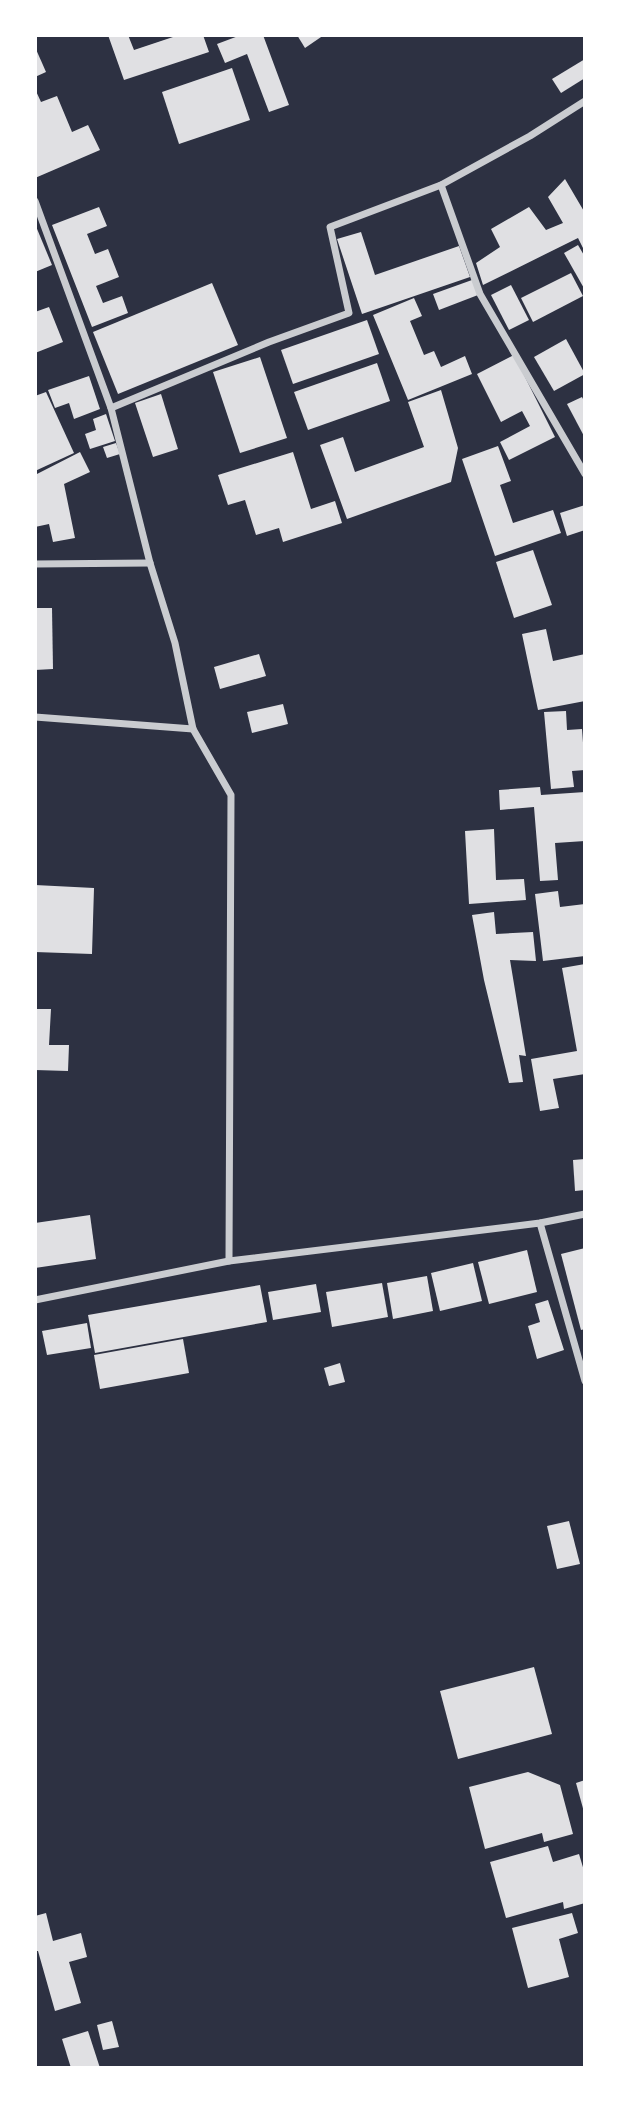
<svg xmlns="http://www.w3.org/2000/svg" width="620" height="2103" viewBox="0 0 620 2103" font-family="'PT Sans Narrow',sans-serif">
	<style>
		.building { fill: #e0e0e3 }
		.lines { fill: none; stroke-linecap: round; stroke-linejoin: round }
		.minor { stroke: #caccd0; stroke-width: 7 }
	</style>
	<rect width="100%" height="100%" fill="#2d3142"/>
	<g class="building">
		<polygon points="108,35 128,35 134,50 179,35 203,35 209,52 124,80"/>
		<polygon points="241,35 263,35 289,105 269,112 247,54 225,63 217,44"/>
		<polygon points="297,35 324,35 305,48"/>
		<polygon points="35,47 46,72 35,77"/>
		<polygon points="585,59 585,78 561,93 552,79"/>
		<polygon points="232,68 250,120 179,144 162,92"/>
		<polygon points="35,89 41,102 57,96 72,132 88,125 100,150 35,178"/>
		<polygon points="565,179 585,213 585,252 578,238 483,285 476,263 500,247 491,229 529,207 546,230 563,223 548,197"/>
		<polygon points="99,207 107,226 87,234 95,254 108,249 119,277 96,286 103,303 122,296 128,313 92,327 52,225"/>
		<polygon points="35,224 52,265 35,272"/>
		<polygon points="361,232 375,275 459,246 470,277 362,314 337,239"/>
		<polygon points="578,245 585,257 585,290 564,253"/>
		<polygon points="571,273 583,296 533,322 521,298"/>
		<polygon points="472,280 478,295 439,310 433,294"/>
		<polygon points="212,283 238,345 118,394 93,332"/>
		<polygon points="511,285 529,320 509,330 491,295"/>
		<polygon points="414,298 422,316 410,321 424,355 434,351 441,367 465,356 472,374 408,400 373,315"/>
		<polygon points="49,307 63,342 35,353 35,312"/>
		<polygon points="367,320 379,354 293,384 281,350"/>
		<polygon points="566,339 585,374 554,391 534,357"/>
		<polygon points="514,355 555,437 509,460 500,442 530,426 522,411 501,422 477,374"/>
		<polygon points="260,357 287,438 240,453 213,372"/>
		<polygon points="377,363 390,401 308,430 294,392"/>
		<polygon points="89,376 100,409 74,419 69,403 55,408 48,390"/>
		<polygon points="441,390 458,448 451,482 347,519 320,445 343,437 355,472 424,447 408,402"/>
		<polygon points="46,392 74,453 35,471 35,396"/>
		<polygon points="161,394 178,449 153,457 135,403"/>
		<polygon points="582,397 585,403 585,438 567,404"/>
		<polygon points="106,414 115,441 90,449 85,434 96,430 93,419"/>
		<polygon points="116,443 120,454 107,458 103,447"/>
		<polygon points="498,446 511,481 500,485 513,523 553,510 561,533 495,556 462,459"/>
		<polygon points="80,452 90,472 64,484 75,538 53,542 49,524 35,527 35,475"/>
		<polygon points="293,452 311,509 335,501 342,523 283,542 279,528 256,535 245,500 228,505 218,475"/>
		<polygon points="585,505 585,530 567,536 560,513"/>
		<polygon points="533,550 552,605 514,618 496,562"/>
		<polygon points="35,608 52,608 53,669 35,670"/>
		<polygon points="546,629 553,661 585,654 585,701 538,710 522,634"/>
		<polygon points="259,654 266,676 220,689 214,667"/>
		<polygon points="283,704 288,724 252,733 247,712"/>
		<polygon points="566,711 567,730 582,729 585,770 572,771 574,787 551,789 544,712"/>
		<polygon points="540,787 541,795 585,792 585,841 555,843 558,880 540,881 534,807 500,810 499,790"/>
		<polygon points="494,829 496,880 524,879 526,900 469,904 465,831"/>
		<polygon points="35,885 94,888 92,954 35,952"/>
		<polygon points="558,891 560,907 585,904 585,956 543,961 535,894"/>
		<polygon points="494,912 496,934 533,932 536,961 510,960 526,1056 519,1055 523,1082 509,1083 484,980 472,915"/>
		<polygon points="585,964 585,1074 553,1079 559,1108 540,1111 531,1059 577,1051 562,968"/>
		<polygon points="35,1009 51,1009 49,1045 69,1045 68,1071 35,1070"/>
		<polygon points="585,1159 585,1190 575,1191 573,1160"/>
		<polygon points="90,1215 96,1259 35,1268 35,1223"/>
		<polygon points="585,1248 585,1329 581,1330 561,1254"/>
		<polygon points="527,1250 537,1292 489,1304 478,1262"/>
		<polygon points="473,1263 482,1301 440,1311 431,1273"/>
		<polygon points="427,1276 433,1311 393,1319 387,1283"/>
		<polygon points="382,1283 388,1317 332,1327 326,1292"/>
		<polygon points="316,1284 321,1312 273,1320 268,1292"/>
		<polygon points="260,1285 267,1322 95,1353 88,1315"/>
		<polygon points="548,1300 564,1350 537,1359 528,1326 540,1322 535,1304"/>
		<polygon points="87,1323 91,1348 47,1355 42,1331"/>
		<polygon points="183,1339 189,1373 100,1389 94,1355"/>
		<polygon points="340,1363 345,1382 329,1386 324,1368"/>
		<polygon points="569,1521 580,1564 557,1569 547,1526"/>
		<polygon points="534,1667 552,1734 458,1759 440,1691"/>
		<polygon points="528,1772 560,1785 573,1834 544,1842 542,1833 485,1849 469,1787"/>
		<polygon points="585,1780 585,1812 584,1812 576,1783"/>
		<polygon points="548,1846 553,1862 579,1854 585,1874 585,1903 564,1909 563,1902 506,1918 490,1862"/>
		<polygon points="46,1913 53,1941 81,1933 87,1957 69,1962 81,2003 55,2011 38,1951 35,1951 35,1916"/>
		<polygon points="572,1913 578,1933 559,1939 569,1977 528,1988 512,1928"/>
		<polygon points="112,2021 119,2047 103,2050 97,2025"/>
		<polygon points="88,2031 100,2068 71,2068 62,2039"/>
	</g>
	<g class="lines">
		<g class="minor">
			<polyline points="441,185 480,294 585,474"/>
			<polyline points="35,201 111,408 150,563 175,643 193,729 231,795 229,1261"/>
			<polyline points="111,408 269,342 349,313 330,227 441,185 530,136 585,101"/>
			<polyline points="35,564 150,563"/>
			<polyline points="35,717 193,729"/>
			<polyline points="540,1223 585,1381"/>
			<polyline points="35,1300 229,1261 540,1223 585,1214"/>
		</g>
	</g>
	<rect width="620" height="2103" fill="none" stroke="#ffffff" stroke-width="74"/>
</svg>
